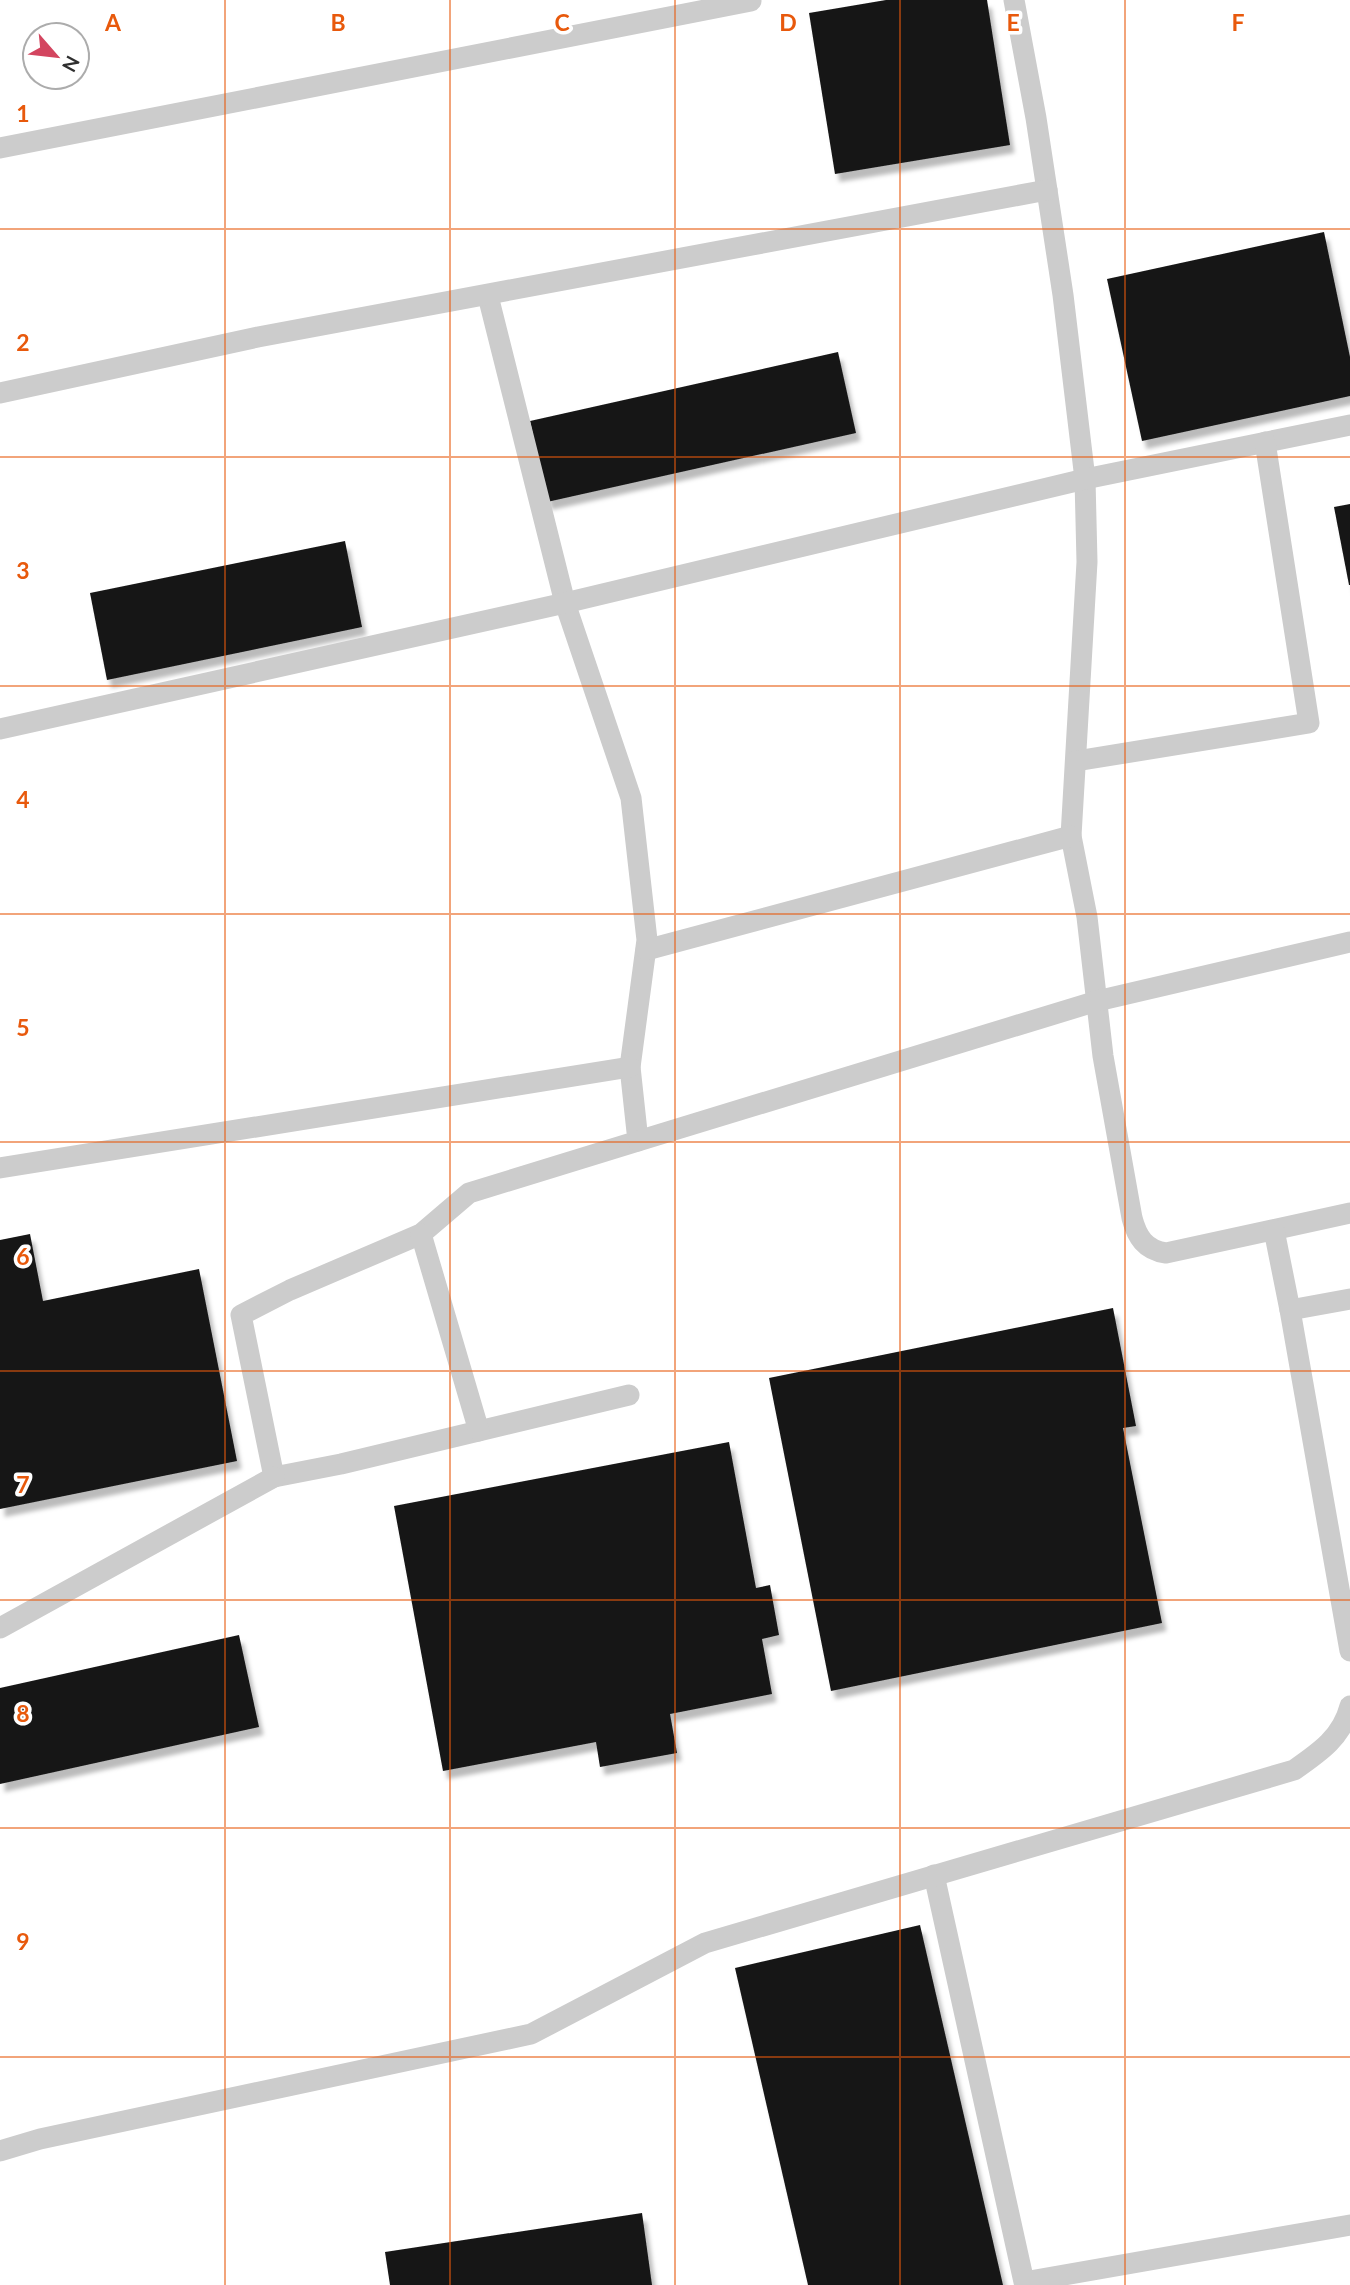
<svg xmlns="http://www.w3.org/2000/svg" width="1350" height="2285" viewBox="0 0 1350 2285" font-family="Lato,sans-serif">
	<style>
		.building { fill: #161616; filter: url(#shadow) }
		.lines { fill: none; stroke-linecap: round; stroke-linejoin: round }
		.service { stroke: #ccc; stroke-width: 21 }
		.grid { fill: none; stroke: #e8590c; stroke-width: 2; stroke-opacity: 0.55 }
		.grid-label { font-size: 23px; text-anchor: middle; font-weight: bold; fill: #e8590c; stroke: #fff; stroke-width: 7; stroke-linejoin: round; paint-order: stroke }
	</style>
	<defs>
		<filter id="shadow"><feDropShadow dx="4.5" dy="8" stdDeviation="2" flood-color="#0004"/></filter>
	</defs>
	<rect width="100%" height="100%" fill="#fff"/>
	<g class="building">
		<polygon points="886,0 987,0 1010,145 835,174 809,13"/>
		<polygon points="1324,232 1350,357 1350,396 1142,441 1107,279"/>
		<polygon points="838,352 856,433 547,502 530,421"/>
		<polygon points="1350,504 1350,585 1349,585 1334,507"/>
		<polygon points="345,541 362,627 107,680 90,593"/>
		<polygon points="30,1234 43,1301 199,1269 237,1461 0,1509 0,1240"/>
		<polygon points="1113,1308 1136,1426 1123,1428 1162,1623 831,1691 769,1378"/>
		<polygon points="729,1442 756,1588 770,1585 779,1635 762,1639 772,1694 670,1714 677,1753 600,1767 596,1742 443,1771 394,1506"/>
		<polygon points="239,1635 259,1727 0,1784 0,1688"/>
		<polygon points="920,1925 1003,2285 808,2285 735,1968"/>
		<polygon points="642,2213 652,2285 390,2285 385,2252"/>
	</g>
	<g class="lines">
		<g class="service">
			<path d="M1014,0L1036,118L1063,295L1085,479L1087,562L1071,836L1087,917L1103,1056L1132,1218C1137,1237 1145,1250 1166,1253L1350,1213"/>
			<polyline points="0,148 751,1"/>
			<polyline points="488,296 565,603 631,798 647,940 630,1067 638,1141 469,1193 421,1234 290,1290 241,1315 274,1477 341,1464 629,1395"/>
			<polyline points="0,393 258,337 1047,190"/>
			<polyline points="0,729 565,603 1085,479 1350,425"/>
			<polyline points="1076,761 1309,723 1265,442"/>
			<polyline points="646,950 1071,836"/>
			<polyline points="638,1141 1097,1001 1350,942"/>
			<polyline points="0,1168 630,1067"/>
			<polyline points="1274,1230 1290,1310"/>
			<polyline points="421,1234 479,1431"/>
			<polyline points="1350,1299 1290,1310 1350,1651"/>
			<polyline points="0,1628 274,1477"/>
			<polyline points="934,1875 1024,2282 1350,2225"/>
			<path d="M0,2151L40,2139L531,2034L705,1943L1294,1770C1320,1752 1342,1737 1350,1706"/>
		</g>
	</g>
	<path class="grid" d="M225,0V2285M450,0V2285M675,0V2285M900,0V2285M1125,0V2285M0,229H1350M0,457H1350M0,686H1350M0,914H1350M0,1142H1350M0,1371H1350M0,1600H1350M0,1828H1350M0,2057H1350"/>
	<g class="grid-label">
		<text x="113" y="31">A</text>
		<text x="338" y="31">B</text>
		<text x="562" y="31">C</text>
		<text x="788" y="31">D</text>
		<text x="1013" y="31">E</text>
		<text x="1238" y="31">F</text>
		<text x="23" y="122">1</text>
		<text x="23" y="351">2</text>
		<text x="23" y="579">3</text>
		<text x="23" y="808">4</text>
		<text x="23" y="1036">5</text>
		<text x="23" y="1265">6</text>
		<text x="23" y="1493">7</text>
		<text x="23" y="1722">8</text>
		<text x="23" y="1950">9</text>
	</g>
	<g transform="translate(56 56) rotate(118)"><circle r="33" fill="#ffffff" stroke="#acacac" stroke-width="2"/>
	<path d="M0-5L12 26L0 18L-12 26Z" fill="#d3455f"/>
	<text y="-10" font-size="19" font-weight="bold" text-anchor="middle" fill="#2f2f2f">N</text>
	</g>
</svg>
